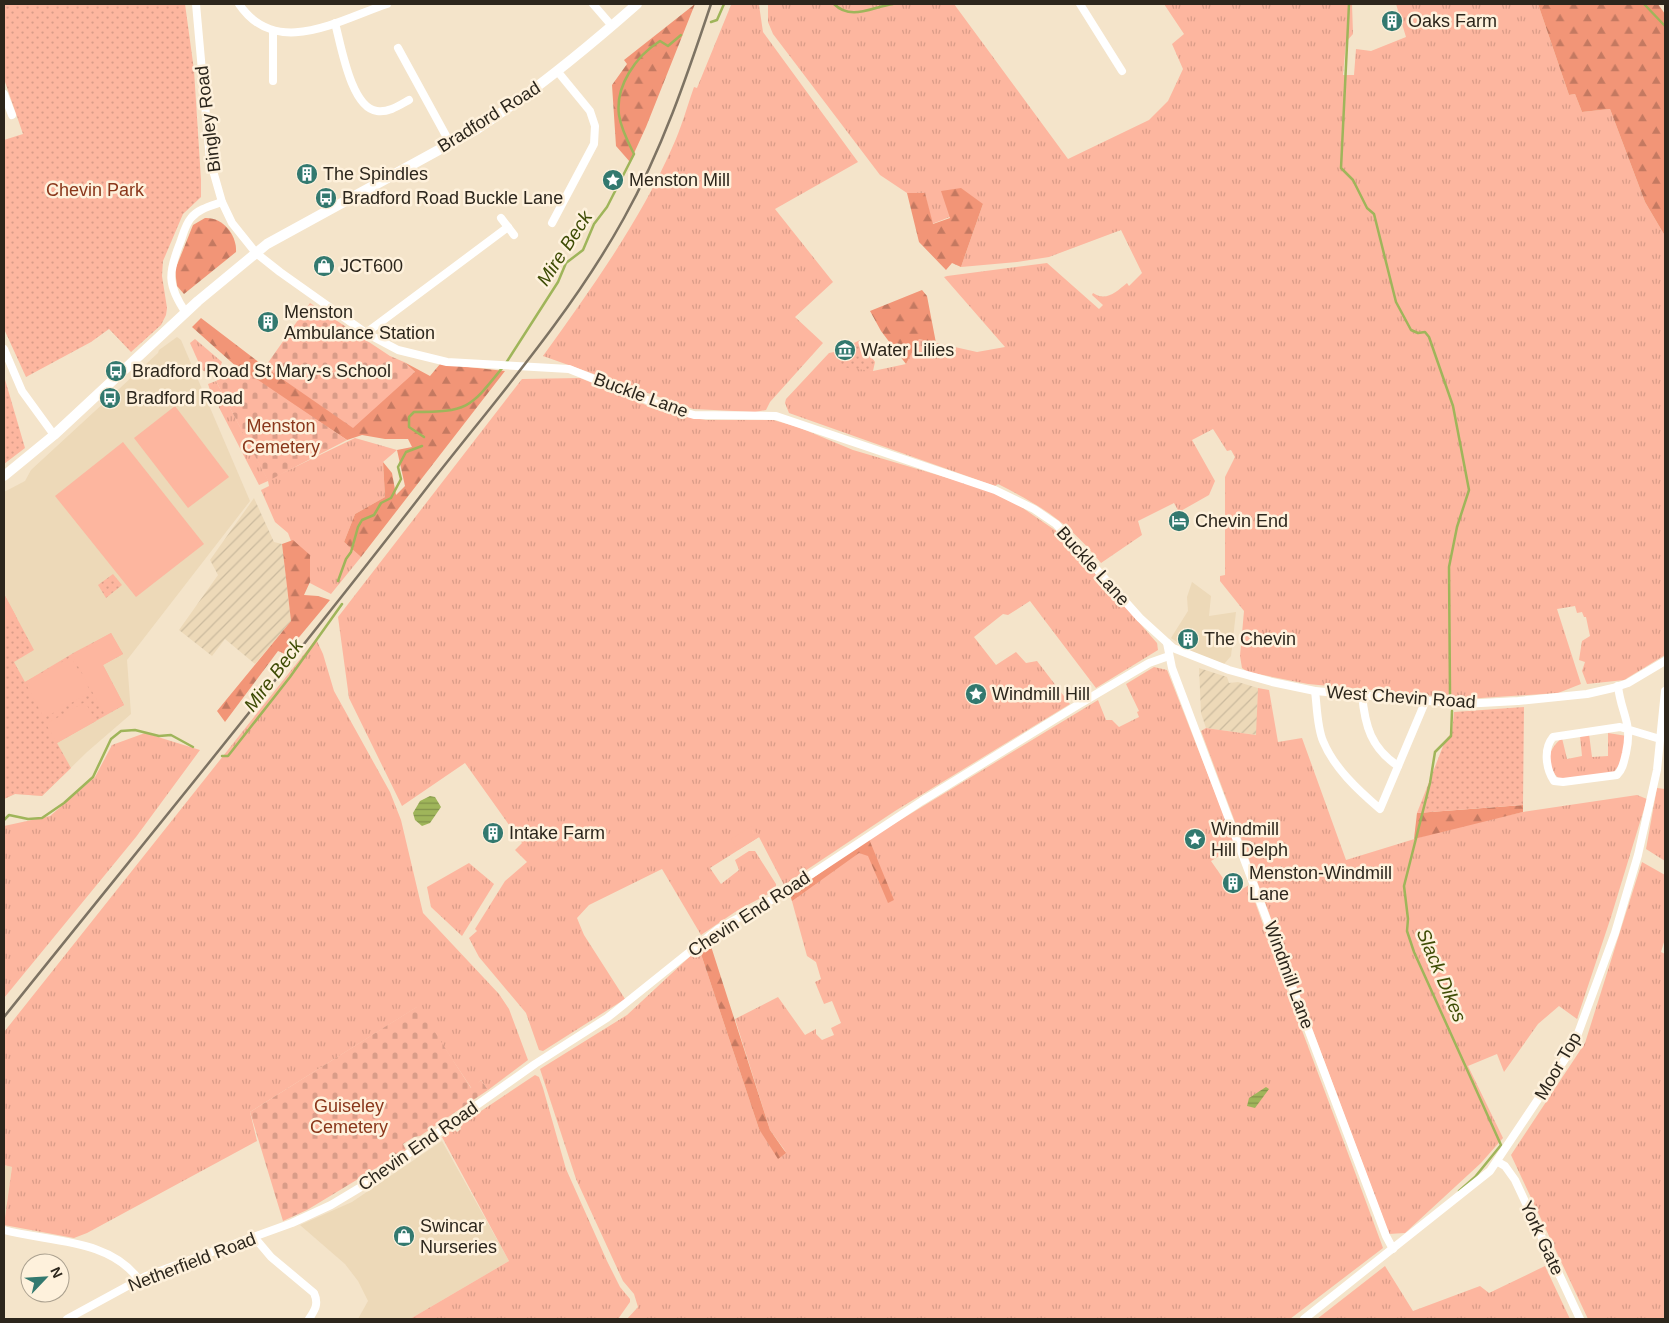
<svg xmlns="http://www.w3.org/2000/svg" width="1669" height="1323" viewBox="0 0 1669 1323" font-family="Arial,sans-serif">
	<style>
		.built { fill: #edd9b8 }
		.industrial { fill: url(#industrial-furrows) }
		.grass { fill: url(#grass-tufts) }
		.forest { fill: url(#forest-firs) }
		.cemetery { fill: url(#cemetery-stones) }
		.park { fill: url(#park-dots) }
		.pitch { fill: #fdb69f }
		.water { fill: url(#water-rules) }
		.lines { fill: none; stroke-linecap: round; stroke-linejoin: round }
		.stream { stroke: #9fb55a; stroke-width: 2.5 }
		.minor { stroke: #fff; stroke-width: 8 }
		.major { stroke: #fff; stroke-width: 10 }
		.rail { stroke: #7d7363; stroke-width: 2.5 }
		.labels { text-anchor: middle; stroke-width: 5; stroke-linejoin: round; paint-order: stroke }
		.poi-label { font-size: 18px; fill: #2c261c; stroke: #fef1dc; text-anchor: start }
		.street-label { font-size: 18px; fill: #2c261c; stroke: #fef1dc }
		.park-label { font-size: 18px; fill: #8a371b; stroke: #fef1dc }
		.water-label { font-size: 19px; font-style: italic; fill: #3e4c05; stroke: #fef1dc }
	</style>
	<defs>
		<pattern id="industrial-furrows" width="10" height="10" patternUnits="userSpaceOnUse" patternTransform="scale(1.25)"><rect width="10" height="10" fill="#edd9b8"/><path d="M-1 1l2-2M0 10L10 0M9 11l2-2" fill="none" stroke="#cbba9e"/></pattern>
		<pattern id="grass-tufts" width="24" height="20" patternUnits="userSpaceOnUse" patternTransform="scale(1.25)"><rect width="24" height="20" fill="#fdb69f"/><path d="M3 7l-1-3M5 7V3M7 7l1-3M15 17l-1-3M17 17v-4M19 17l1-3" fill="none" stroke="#d99c88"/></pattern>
		<pattern id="forest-firs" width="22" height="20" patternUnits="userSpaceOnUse" patternTransform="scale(1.25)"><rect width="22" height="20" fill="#f29577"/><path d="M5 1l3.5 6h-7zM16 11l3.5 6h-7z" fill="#c47961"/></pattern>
		<pattern id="cemetery-stones" width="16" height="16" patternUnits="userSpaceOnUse" patternTransform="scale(1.25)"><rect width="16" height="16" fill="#fdb69f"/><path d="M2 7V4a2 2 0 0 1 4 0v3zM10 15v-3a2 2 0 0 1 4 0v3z" fill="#d99c88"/></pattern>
		<pattern id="park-dots" width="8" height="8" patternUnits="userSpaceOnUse" patternTransform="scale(1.25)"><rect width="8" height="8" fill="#fdb69f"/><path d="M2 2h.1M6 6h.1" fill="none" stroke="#d99c88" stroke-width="1.8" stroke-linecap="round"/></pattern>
		<pattern id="water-rules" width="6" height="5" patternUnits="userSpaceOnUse" patternTransform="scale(1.25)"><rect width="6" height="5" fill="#9fb55a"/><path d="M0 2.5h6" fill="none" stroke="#82934a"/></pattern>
	</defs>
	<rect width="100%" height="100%" fill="#f4e4ca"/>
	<g class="built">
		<polygon points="177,337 181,340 250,501 127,660 131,714 87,752 42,796 15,794 4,799 4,492 25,481 31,470 158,353 159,350"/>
		<polygon points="1192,582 1211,596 1209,616 1236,612 1231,656 1224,664 1194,653 1171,638 1188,611 1187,597"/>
		<polygon points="442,1141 509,1261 410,1319 358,1319 368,1301 358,1281 345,1264 300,1225 352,1202"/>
		<polygon points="4,1165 12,1167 4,1225"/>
	</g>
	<g class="industrial">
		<polygon points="254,498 274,542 282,544 291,621 255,664 225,639 212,656 179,630 218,575 210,560"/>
		<polygon points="1199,668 1227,677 1229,683 1238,682 1258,688 1257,735 1206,728 1201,713"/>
	</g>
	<g class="grass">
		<path d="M768,4H954L1068,159L1149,120L1168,101L1183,69L1172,44L1184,34L1164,4H1352L1353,34L1346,42L1343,75H1354L1356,49L1371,51L1406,37L1396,4H1538L1569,95L1575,94L1582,112L1610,109L1645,202L1665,236V655L1624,680L1587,684L1582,671L1585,662L1579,660L1582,641L1590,636L1586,617H1584L1582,612L1577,613L1575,606L1557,609L1581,684L1558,693L1466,699L1308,684L1248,672L1242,668L1240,656L1244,611L1220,581V576L1225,575V477L1235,457L1231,450L1227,451L1213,429L1192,440L1215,481L1209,495L1179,512L1174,503L1138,521L1142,535L1101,563C1069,523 1043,507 998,484L995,486L789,413L785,403L786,399L829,353L834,352L837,359L873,371L906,364L919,339L977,352L1005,347L944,277L947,276L1047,263L1099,309L1103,305L1092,295L1093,293C1106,302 1116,292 1127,283L1129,286L1142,273L1121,230L1049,257L1017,262L961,267L983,204L932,224L925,194L907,193L880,175L773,34L768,22Z"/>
		<path d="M731,5H759L763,32L858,162L775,209L833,282L795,317L823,343L770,402L766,410L755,412L693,409L543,356C591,289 639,223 672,148C681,129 687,107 694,87L697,88Z"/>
		<polygon points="195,339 222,362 219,370 208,373 202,370 190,343"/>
		<polygon points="580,378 658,410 682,416 706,420 773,420 798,427 853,450 992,491 1017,504 1062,535 1157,643 1158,650 1096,688 1030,601 1008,615 1003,614 974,637 996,665 1016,652 1026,663 1037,661 1070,704 895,811 784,885 759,837 710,868 721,884 739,870 735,860 749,851 755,851 776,884 776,890 738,910 701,935 662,869 589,905 577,918 584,935 625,999 543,1051 539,1050 526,1013 479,957 469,938 477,931 475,929 505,881 527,862 515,850 522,843 465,763 402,806 349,698 338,617 522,379"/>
		<polygon points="216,381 268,480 355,438 397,450 383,462 385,497 355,514 344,542 361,557 331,594 306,581 288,533 275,522 261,490 269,486 268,481 259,485 210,390 208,384"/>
		<polygon points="316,639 323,654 334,691 390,792 401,820 423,913 499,994 509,1009 528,1060 488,1090 481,1080 472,1089 417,1007 250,1112 257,1141 87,1233 74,1238 4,1225 12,1167 4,1165 4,1032"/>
		<path d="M1154,667L1167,670L1169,675L1236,846L1211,861L1234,894L1249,885C1292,1007 1339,1127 1383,1248L1290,1319H627L638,1307L634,1294L623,1281L576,1179L540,1069L627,1015L699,948L759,1129L786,1152L770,1130L735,1019L778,997L805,1035L816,1029V1034L822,1040L834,1035L831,1028L841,1023L832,1001L824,1004L815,982L821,979L816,962L807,956L790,894L869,839L1098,700L1106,720H1112L1119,727L1139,717L1137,712L1139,711L1126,684Z"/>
		<polygon points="1258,688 1269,690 1278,742 1302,738 1346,860 1447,829 1523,812 1637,795 1647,799 1611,917 1577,1019 1559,1006 1538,1024 1504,1072 1497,1054 1468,1066 1503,1138 1481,1163 1405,1233 1389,1234 1201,731 1206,728 1256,735"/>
		<polygon points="145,733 200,750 136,837 4,998 4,826 50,816 95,777 112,745"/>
		<path d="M1608,733L1627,736L1620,764L1613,773L1559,779C1545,765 1547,750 1562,738L1567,759L1582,756L1580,736L1589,734L1592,757L1608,756Z"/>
		<polygon points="1657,788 1665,789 1665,861 1646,849"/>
		<polygon points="1642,862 1665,875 1665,939 1661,952 1665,954 1665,1319 1588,1319 1511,1155 1585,1043"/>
		<polygon points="469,863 494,884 462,936 431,907 427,887"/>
		<polygon points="535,1075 539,1077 543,1088 566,1169 607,1261 620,1287 630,1299 630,1302 618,1319 410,1319 509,1261 442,1137 454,1129 457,1132 461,1129 460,1125"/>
		<polygon points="1385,1266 1413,1311 1480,1286 1489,1293 1545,1266 1570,1319 1317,1319"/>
	</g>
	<g class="forest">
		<polygon points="695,4 646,127 630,162 616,146 612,85 627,64 624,60"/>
		<polygon points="1538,4 1658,4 1665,14 1665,236 1645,202 1610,109 1582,112 1575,94 1569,95"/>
		<polygon points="961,188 983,204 961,267 952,263 946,270 919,242 907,193 925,193 933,224 950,218 941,191"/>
		<path d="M205,218C223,217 237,235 236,252L184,294L177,286L175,270L193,225Z"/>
		<polygon points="922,290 927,296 936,343 919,339 906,364 881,331 870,311"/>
		<polygon points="201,318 265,367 303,392 415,372 404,362 430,376 440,364 505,371 361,557 344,542 355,514 385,497 383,462 392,473 396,495 405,486 397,450 412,447 408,439 385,439 362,435 347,440 239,369 192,327"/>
		<polygon points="293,540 310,555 310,582 304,595 318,596 330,600 285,654 278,651 225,722 217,711 291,621 282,544"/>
		<polygon points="1523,805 1523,812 1414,839 1417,813"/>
		<polygon points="869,839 894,900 888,903 868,856 859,853 792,901 790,894"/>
		<polygon points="709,940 770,1130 786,1153 778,1159 759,1129 699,948"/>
	</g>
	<g class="cemetery">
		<polygon points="310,303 390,356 404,362 415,372 353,428 265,367"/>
		<polygon points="239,369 252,376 347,440 268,481 216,381"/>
		<polygon points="418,1006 471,1088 481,1080 488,1090 420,1136 414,1137 403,1144 406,1150 307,1210 283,1221 250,1112"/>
	</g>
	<g class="park">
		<polygon points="4,4 185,4 194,70 201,180 201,197 183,214 163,261 162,276 167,308 166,315 161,325 131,352 109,329 91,342 26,377 4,329 4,140 23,134 4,79"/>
		<polygon points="860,340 875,362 873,371 842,367 837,359 841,355 838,351"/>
		<polygon points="4,376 25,448 4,464"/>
		<polygon points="113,574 122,585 106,598 98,585"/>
		<polygon points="4,594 34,650 14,662 25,682 75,652 111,633 123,654 103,665 124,705 57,743 71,768 42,796 15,794 4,799"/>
		<polygon points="1524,707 1523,805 1417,813 1445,741 1452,732 1454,712"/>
	</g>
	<g class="pitch">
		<polygon points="175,406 229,477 188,508 134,438"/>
		<polygon points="123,442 204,544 136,597 55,496"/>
		<polygon points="4,594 16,616 4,624"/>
		<polygon points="111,633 123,654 103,665 124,705 105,715 72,655"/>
		<polygon points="71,657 91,692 44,718 25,682"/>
		<polygon points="85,702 96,721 57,743 46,724"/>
		<polygon points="752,826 759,837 738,850 731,839"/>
	</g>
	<g class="water">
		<polygon points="430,796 435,797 441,807 430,823 422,826 415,820 413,813 420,801"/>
		<polygon points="1266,1087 1269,1089 1255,1108 1247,1106 1249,1098"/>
	</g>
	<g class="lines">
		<g class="stream">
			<path d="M834,4C851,21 872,7 893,4"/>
			<polyline points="1349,4 1341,168 1353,180 1367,208 1374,214 1396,302 1411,330 1418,333 1425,332 1429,337 1453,406 1469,490 1457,527 1449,567 1450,694"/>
			<polyline points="1644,4 1665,26"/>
			<polyline points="711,22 717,20 724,4"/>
			<path d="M506,363L558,282L566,263L583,250L594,224L607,207L634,154C628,142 621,129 619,115C615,86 636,56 660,41L668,46L681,35"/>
			<path d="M424,437L409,427V417L414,412C468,412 470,408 503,367"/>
			<polyline points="338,581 346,559 351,552 358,527 362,520 374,515 381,503 391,498 401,479 398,467 406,452 422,446"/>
			<polyline points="1452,711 1451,736 1435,752 1430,783 1404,886 1408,919 1407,931 1414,952 1501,1145 1475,1177 1459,1191"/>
			<polyline points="222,756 228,756 290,677 342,604"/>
			<polyline points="4,820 9,815 28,819 42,818 64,803 93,777 111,739 121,731 135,730 159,736 171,735 193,747"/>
		</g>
		<g class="minor">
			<polyline points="196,4 210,160 222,202 232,223 256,253 280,272 366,333 398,350 447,362 569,369 657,404 694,415 776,416 995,490 1034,509 1056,524 1140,618 1173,648 1229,670 1272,682 1315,691 1462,704 1518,701 1587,694 1613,688 1628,683 1665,661"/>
			<path d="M239,4C276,59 339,20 387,4"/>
			<polyline points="593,4 612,26"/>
			<polyline points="1080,4 1122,71"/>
			<path d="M335,23C341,45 351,108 377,111C388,113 400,105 409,100"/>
			<polyline points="273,31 273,81"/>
			<polyline points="398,48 450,143"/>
			<polyline points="4,94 12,115"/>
			<polyline points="501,218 514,235"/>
			<polyline points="552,223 594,144 595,126 590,111 558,72"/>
			<path d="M186,313C167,285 168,273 180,243C183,235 185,225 191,218C198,209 211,206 222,202"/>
			<polyline points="366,333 508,227"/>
			<polyline points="4,349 22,391 54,435"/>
			<polyline points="1167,643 1172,668 1386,1236 1393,1249"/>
			<path d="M1618,686C1621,714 1633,722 1626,753C1624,761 1623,769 1617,775L1563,782L1554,781C1546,769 1543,749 1553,737L1620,727L1660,739"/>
			<path d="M1315,691C1317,706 1317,727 1323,741C1334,768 1358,790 1380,809L1426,700"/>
			<path d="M1362,695C1365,726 1371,748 1398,766"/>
			<polyline points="1498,1162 1505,1166 1515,1180 1580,1319"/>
			<path d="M4,1230C47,1242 110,1238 139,1280"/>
			<path d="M255,1238L271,1257L314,1293C319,1304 315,1310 309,1319"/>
			<polyline points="67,1319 146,1276 292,1223 331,1205 361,1187 535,1064 607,1018 718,929 777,897 922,801 1076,706 1149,663 1169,656"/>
			<polyline points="1304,1319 1490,1171 1573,1047 1615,933 1638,855 1657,770 1665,691"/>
		</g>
		<path class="major" d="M4,476L54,435L198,301L267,244L477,129C534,92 586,49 637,4"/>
		<path class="rail" d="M4,1017C146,840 290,665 429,485C497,398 571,314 624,218C662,150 687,76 711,4"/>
	</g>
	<defs>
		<g id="building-disc" transform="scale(1.125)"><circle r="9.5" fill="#33796f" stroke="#fef1dc"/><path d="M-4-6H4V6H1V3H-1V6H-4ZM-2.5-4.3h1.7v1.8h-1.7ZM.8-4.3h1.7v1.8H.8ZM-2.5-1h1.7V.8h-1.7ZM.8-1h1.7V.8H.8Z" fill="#fff"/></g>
		<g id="sight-disc" transform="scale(1.125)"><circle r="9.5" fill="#33796f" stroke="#fef1dc"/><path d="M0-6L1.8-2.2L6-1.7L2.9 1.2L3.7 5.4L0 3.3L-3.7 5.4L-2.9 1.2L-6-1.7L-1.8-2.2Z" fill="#fff"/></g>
		<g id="bus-disc" transform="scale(1.125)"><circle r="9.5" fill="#33796f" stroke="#fef1dc"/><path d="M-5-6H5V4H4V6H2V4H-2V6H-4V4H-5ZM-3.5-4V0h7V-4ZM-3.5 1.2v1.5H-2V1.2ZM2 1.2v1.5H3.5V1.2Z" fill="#fff"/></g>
		<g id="shop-disc" transform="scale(1.125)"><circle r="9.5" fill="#33796f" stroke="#fef1dc"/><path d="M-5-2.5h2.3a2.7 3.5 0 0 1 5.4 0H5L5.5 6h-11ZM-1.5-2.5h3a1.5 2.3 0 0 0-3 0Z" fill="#fff"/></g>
		<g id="museum-disc" transform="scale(1.125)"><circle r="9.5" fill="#33796f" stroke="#fef1dc"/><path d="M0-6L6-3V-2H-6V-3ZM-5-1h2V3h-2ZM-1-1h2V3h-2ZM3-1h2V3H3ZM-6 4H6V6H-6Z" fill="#fff"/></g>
		<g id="hotel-disc" transform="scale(1.125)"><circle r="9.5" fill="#33796f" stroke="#fef1dc"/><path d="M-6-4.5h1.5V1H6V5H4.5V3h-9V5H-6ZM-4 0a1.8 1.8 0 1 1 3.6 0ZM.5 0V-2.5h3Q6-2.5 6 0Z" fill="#fff"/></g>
	</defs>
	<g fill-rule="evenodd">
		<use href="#building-disc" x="1392" y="21"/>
		<use href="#building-disc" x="307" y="174"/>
		<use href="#sight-disc" x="613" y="180"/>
		<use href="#bus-disc" x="326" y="198"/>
		<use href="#shop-disc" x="324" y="266"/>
		<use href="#building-disc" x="268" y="322"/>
		<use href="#museum-disc" x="845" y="350"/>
		<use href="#bus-disc" x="116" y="371"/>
		<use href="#bus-disc" x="110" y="398"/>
		<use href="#hotel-disc" x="1179" y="521"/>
		<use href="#building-disc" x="1188" y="639"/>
		<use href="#sight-disc" x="976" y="694"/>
		<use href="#building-disc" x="493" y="833"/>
		<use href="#sight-disc" x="1195" y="839"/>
		<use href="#building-disc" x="1233" y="883"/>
		<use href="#shop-disc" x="404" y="1236"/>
	</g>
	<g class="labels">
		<g class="poi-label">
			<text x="1408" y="27">Oaks Farm</text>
			<text x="323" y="180">The Spindles</text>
			<text x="629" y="186">Menston Mill</text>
			<text x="342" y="204">Bradford Road Buckle Lane</text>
			<text x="340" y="272">JCT600</text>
			<text x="284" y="318">Menston<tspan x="284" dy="21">Ambulance Station</tspan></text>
			<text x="861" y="356">Water Lilies</text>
			<text x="132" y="377">Bradford Road St Mary-s School</text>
			<text x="126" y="404">Bradford Road</text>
			<text x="1195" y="527">Chevin End</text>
			<text x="1204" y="645">The Chevin</text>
			<text x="992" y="700">Windmill Hill</text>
			<text x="1211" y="835">Windmill<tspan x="1211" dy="21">Hill Delph</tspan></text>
			<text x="509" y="839">Intake Farm</text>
			<text x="1249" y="879">Menston-Windmill<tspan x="1249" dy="21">Lane</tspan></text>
			<text x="420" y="1232">Swincar<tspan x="420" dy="21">Nurseries</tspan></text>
		</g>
		<g class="street-label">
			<text transform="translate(489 117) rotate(-32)" y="6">Bradford Road</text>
			<text transform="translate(208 119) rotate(-97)" y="6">Bingley Road</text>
			<text transform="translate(641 395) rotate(20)" y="6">Buckle Lane</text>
			<text transform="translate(1093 566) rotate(48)" y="6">Buckle Lane</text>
			<text transform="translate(1401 697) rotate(4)" y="6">West Chevin Road</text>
			<text transform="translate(749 914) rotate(-33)" y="6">Chevin End Road</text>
			<text transform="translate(1289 975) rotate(70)" y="6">Windmill Lane</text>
			<text transform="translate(1558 1066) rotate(-60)" y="6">Moor Top</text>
			<text transform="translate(418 1146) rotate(-35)" y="6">Chevin End Road</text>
			<text transform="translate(1542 1238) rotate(65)" y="6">York Gate</text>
			<text transform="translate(192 1262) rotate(-21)" y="6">Netherfield Road</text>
		</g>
		<g class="park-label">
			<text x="95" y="196">Chevin Park</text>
			<text x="281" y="432">Menston<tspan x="281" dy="21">Cemetery</tspan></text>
			<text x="349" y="1112">Guiseley<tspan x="349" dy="21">Cemetery</tspan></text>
		</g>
		<g class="water-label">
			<text transform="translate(564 248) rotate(-57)" y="7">Mire Beck</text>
			<text transform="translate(273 675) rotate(-53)" y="7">Mire Beck</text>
			<text transform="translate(1442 975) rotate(67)" y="7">Slack Dikes</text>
		</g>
	</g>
	<rect width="1669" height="1323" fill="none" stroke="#2c261c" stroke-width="10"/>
	<g transform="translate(45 1278) rotate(65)"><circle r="24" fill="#fef1dc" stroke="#aaa08f"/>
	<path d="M0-4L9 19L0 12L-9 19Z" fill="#33796f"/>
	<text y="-8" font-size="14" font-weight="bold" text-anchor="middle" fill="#2c261c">N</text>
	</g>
</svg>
